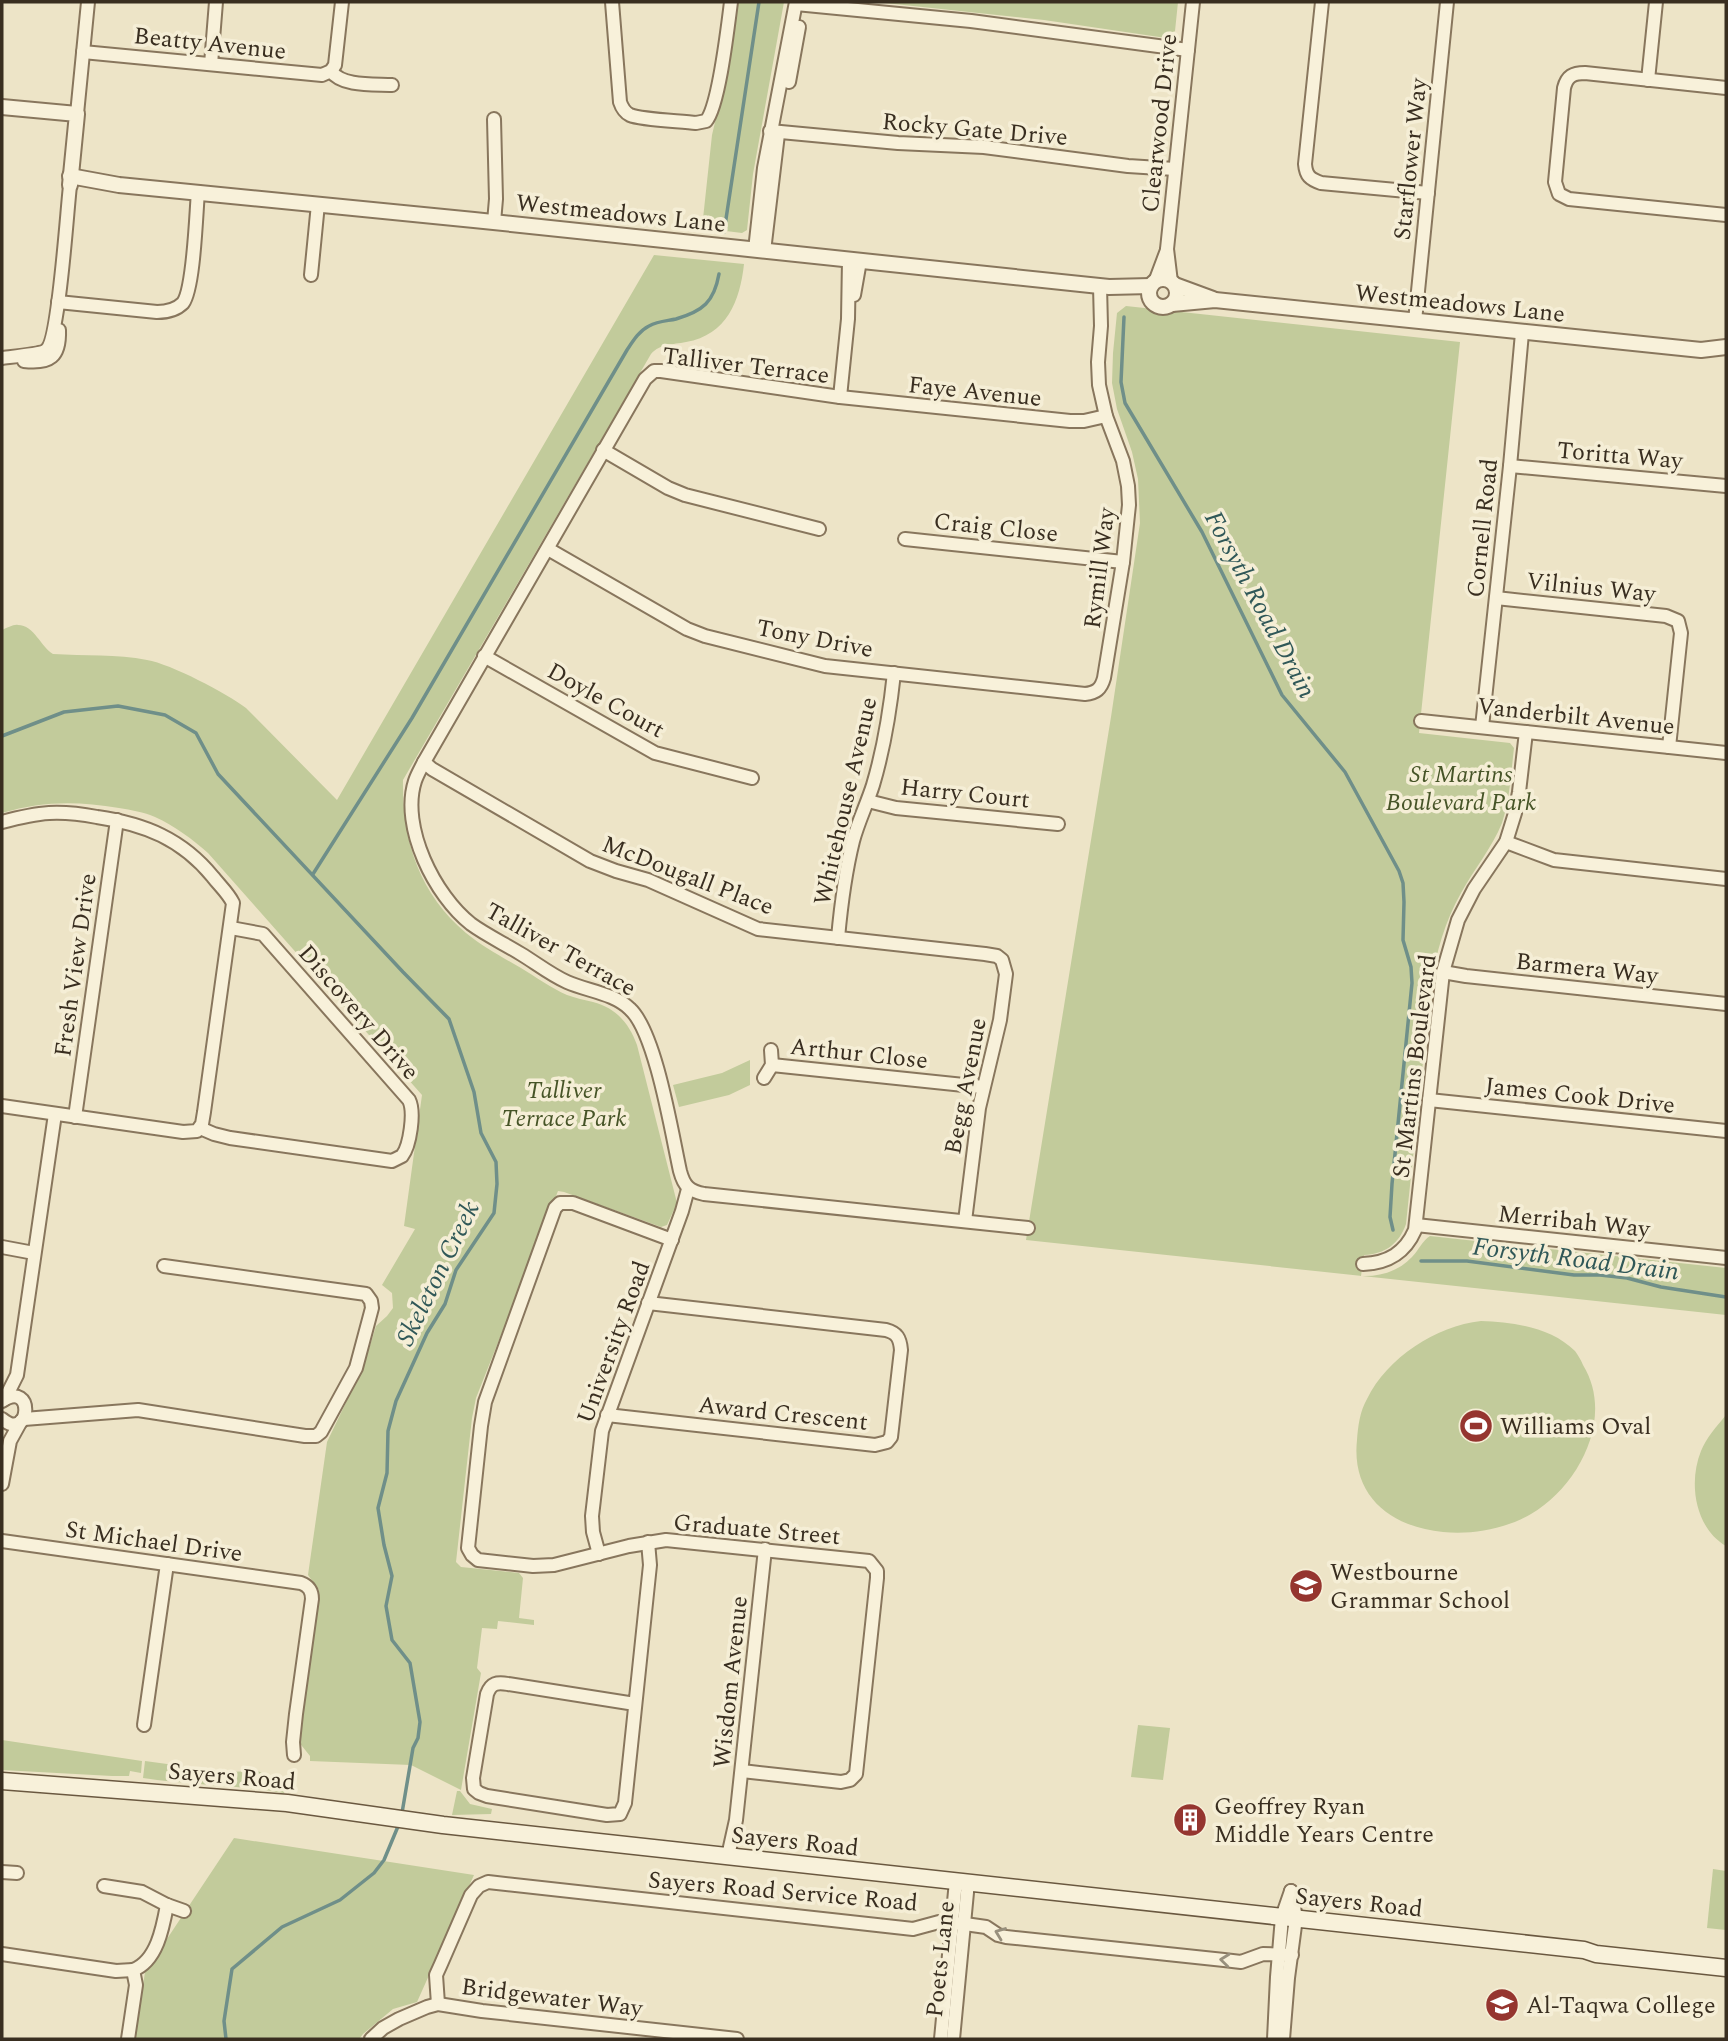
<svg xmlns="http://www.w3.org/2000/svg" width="1728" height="2041" viewBox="0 0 1728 2041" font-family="Spectral,serif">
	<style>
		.green { fill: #c2cb9b }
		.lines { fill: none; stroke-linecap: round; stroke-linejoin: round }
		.stream { stroke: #6f8f89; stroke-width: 3.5 }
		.minor-casing { stroke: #88765d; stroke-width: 16 }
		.tertiary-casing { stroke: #88765d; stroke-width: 18 }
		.secondary-casing { stroke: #6a5840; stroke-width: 19 }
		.minor { stroke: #f8f1da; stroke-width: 12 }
		.tertiary { stroke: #f8f1da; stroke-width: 14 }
		.secondary { stroke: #f8f1da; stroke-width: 16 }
		.oneway { stroke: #98907d }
		.labels { text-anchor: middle; stroke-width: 7; stroke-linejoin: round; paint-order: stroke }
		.street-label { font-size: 24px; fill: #392e20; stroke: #f5eed6 }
		.park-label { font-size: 24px; font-style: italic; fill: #465427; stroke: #f5eed6 }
		.poi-label { font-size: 24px; fill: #392e20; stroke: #f5eed6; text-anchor: start }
		.water-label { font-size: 26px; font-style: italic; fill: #305858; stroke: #f5eed6 }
	</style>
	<rect width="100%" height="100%" fill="#ede4c7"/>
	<g class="green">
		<polygon points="738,2 784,2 753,174 747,230 742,233 702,228 712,135 727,71"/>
		<polygon points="876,2 1178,2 1175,31 1166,38 1044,20"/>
		<path d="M654,255L744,264C740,301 727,335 686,342C672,345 661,343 651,354L403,780C402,840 419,893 466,933C483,947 502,957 521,968C536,977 551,988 567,995C575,998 585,1000 593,1002C616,1008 629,1023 637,1045L677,1203L667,1225L661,1227L564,1192L558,1191L476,1398L472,1418L456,1562L461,1567L519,1573L523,1578L519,1618L534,1620V1625L498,1621L497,1629L482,1628L477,1668L481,1673L461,1790L411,1765L310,1761V1756L298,1741L319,1590L308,1575L327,1442L364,1365L376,1326L387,1316L393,1308L392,1293L382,1285L415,1229L404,1226L422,1095L208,853C192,839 175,826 155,817C144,812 131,810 119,808C76,801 43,801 2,813V630C7,628 14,624 18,625C34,625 41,647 53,654C84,656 117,654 147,660C171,664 226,693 246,708L337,800Z"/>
		<path d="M1126,306L1460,342L1419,733L1510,743L1514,748C1511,773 1510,799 1502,823C1492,848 1474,869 1461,893C1445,921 1436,953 1431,985L1406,1224C1399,1244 1385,1254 1364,1255L1361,1276C1380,1277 1399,1271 1412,1257C1419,1250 1422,1241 1430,1236L1726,1268V1315L1026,1240L1111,717L1140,523L1138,479L1132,452L1117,409L1112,383L1113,353L1117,313Z"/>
		<polygon points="750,1060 750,1085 729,1095 679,1107 673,1085 722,1073"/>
		<path d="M1481,1321C1513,1322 1551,1327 1575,1351C1578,1355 1581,1360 1583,1365C1615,1417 1579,1486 1531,1514C1505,1529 1472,1535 1443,1532C1391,1527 1351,1496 1357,1440C1358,1426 1360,1411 1367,1399C1387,1358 1436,1326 1481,1321Z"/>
		<path d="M1726,1415V1546C1695,1528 1688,1483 1701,1451C1706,1438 1717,1426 1726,1415Z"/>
		<polygon points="1138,1725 1170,1728 1163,1780 1131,1777"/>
		<polygon points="2,1740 142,1761 141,1773 130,1771 129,1776 112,1776 2,1770"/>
		<path d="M145,1761L226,1772L258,1771L287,1786L284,1793C237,1785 190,1785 143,1778Z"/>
		<polygon points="457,1791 460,1791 470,1804 492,1809 491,1814 452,1815"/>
		<polygon points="234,1838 474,1875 417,2002 393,2009 363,2034 359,2039 135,2039 145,1972"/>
		<polygon points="1713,1869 1726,1871 1726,1930 1707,1928"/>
	</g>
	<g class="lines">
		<g class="stream">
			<polyline points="724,232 759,2"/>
			<polyline points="1124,317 1121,382 1125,403 1202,532 1282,695 1345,772 1399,871 1403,883 1404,902 1403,940 1411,967 1412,983 1392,1184 1390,1217 1393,1230"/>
			<polyline points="2,736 64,712 118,706 165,715 196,733 218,774 403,972 449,1019 474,1092 481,1133 496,1162 497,1184 494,1213 456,1270 445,1304 427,1333 396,1401 388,1431 387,1473 378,1508 384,1545 392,1576 386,1606 392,1640 410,1663 420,1722 418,1738 413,1748 402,1813"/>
			<path d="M313,874L412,718L627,350C633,341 639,331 649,326C658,321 667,321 676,319C703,311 714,302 719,274"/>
			<polyline points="1421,1261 1467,1261 1574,1275 1600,1275 1627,1278 1661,1287 1726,1297"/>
			<polyline points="226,2039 224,2021 232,1969 282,1927 340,1900 374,1873 384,1860 399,1824"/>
		</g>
		<g class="minor-casing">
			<g id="minor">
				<path d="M612,2L620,102C622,108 624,112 630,115C642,120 681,121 696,123L706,121C719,106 728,25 731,2"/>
				<path d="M1322,2L1305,164C1306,176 1310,179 1321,183L1428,193"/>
				<polyline points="796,4 971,21 1188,50"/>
				<polyline points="83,52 322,75 331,71 335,65 342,2"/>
				<polyline points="211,64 216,2"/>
				<path d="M331,71C342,87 374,84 392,85"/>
				<polyline points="1648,80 1656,2"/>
				<polyline points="789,82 799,27"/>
				<path d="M1726,88L1585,73C1573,73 1567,76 1564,88L1555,182L1559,194L1569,199L1726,215"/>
				<polyline points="77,114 88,2"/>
				<polyline points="770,131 898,143 984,147 1128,166 1175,169"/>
				<polyline points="494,222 496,199 494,119"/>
				<polyline points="755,250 764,168 796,2"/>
				<polyline points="764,251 778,134"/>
				<polyline points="311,275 318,204"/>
				<polyline points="1155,282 1167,250"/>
				<polyline points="1171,282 1167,249 1193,2"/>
				<polyline points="854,295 860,261"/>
				<path d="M58,302L157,312C167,312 176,310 183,303C194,288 196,214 198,192"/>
				<polyline points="1415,321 1447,2"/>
				<path d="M2,358C9,357 40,354 45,351C59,343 67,209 70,186"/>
				<path d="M24,361C50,364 60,357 59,330"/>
				<polyline points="840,397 848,319 849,260"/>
				<polyline points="603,450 668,488 685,495 819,529"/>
				<polyline points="1510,466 1726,486"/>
				<polyline points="905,539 1123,562"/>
				<path d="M548,549L687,629L705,636L825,666L1085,694C1096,693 1101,689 1104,678L1123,562L1129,505L1128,486L1123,461L1106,416L1099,385L1098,362L1101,326L1100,286"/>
				<polyline points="1496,598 1666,616 1678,621 1681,633 1669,747"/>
				<polyline points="484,656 655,753 752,778"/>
				<polyline points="1421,721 1726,753"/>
				<polyline points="1482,727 1510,466 1522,333"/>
				<polyline points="424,762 432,769 590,861 616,871 648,880 758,929 985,954 997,956 1002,960 1006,974 1000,1020 979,1108 965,1221"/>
				<polyline points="868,801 896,808 1058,824"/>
				<path d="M2,822C17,818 33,814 49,813C66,812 81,814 97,817C145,824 182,839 213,877C220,886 228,893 233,903L204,1112L202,1124L197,1131L183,1132L2,1106"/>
				<polyline points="1506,842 1554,860 1726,879"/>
				<path d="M838,938C841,905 845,873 853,841C858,822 867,804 873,785C884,748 890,711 894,673"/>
				<polyline points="1443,972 1466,976 1726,1004"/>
				<polyline points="772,1065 983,1087"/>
				<polyline points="764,1078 772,1065 771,1050"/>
				<polyline points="1429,1100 1726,1131"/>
				<polyline points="75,1117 117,820"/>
				<path d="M200,1128L214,1134L230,1138L392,1161L402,1156C410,1146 415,1112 409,1100L263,934L231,928"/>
				<polyline points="1416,1225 1726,1258"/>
				<path d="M1028,1228L704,1194C689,1191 684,1186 680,1171C672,1135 656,1033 630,1009C614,993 587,991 567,982C551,975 536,963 521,954C505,944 486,935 471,924C435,896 400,827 415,781C417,775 421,768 424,762L645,379L654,371H661L840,397L1070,421H1084L1106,416"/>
				<polyline points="672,1240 573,1203 560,1203 555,1208 485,1402 481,1426 468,1548 472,1555 478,1560 533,1566 554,1565 629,1546 666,1540 869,1561 877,1571 877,1578 856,1774 850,1780 841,1782 742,1771"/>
				<polyline points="2,1247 34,1253"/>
				<path d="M1363,1264C1388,1263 1405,1253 1415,1230L1443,972L1458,920L1474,889L1506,842L1515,813L1519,792L1526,732"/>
				<polyline points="5,1399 17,1375 55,1114"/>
				<path d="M607,1415L875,1445L887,1442L891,1437L901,1350C900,1338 897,1333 886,1330L648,1303"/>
				<path d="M2,1419C31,1443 35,1379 2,1401"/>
				<polyline points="24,1419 138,1410 305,1436 316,1436 321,1432 356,1368 372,1308 371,1301 366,1294 164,1266"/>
				<polyline points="2,1484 10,1441 21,1421"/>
				<path d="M2,1541L301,1583C309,1586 312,1591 312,1599L296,1714L293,1742L294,1755"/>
				<polyline points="599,1554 593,1532 592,1516 602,1431 682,1211 688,1189"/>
				<path d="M635,1704L508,1684C497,1682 491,1683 487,1694L473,1778L474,1789L479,1793L487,1796L607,1815L620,1814L625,1803L650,1565L648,1542"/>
				<polyline points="144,1725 167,1564"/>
				<polyline points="728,1856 736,1820 765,1549"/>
				<polyline points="2,1872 17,1873"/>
				<polyline points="104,1886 142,1892 167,1905 184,1911"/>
				<polyline points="2,1954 116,1971 133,1970"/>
				<polyline points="438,2004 436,1975 441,1964 471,1895 479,1886 488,1882 913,1929 939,1922 965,1924 986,1927 998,1935 1006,1937 1224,1960 1241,1962 1263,1954 1292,1955"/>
				<path d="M128,2039L136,1985L133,1970C157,1961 163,1927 167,1905"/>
				<polyline points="371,2039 383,2028 399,2019 427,2007 438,2004 482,2011 737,2039"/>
				<polyline points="941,2039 956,1881"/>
				<polyline points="953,2039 968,1882"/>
				<polyline points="1274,2039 1277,1977 1282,1917 1291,1891"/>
				<polyline points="1283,2039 1288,1978 1296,1918 1291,1891"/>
			</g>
		</g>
		<g class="tertiary-casing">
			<g id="tertiary">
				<polyline points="2,107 77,114 70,185"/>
				<polyline points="70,176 119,185 474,220 1109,287 1151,286"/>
				<circle cx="1163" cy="293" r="14"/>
				<polyline points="1175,285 1213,299"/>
				<polyline points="1172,304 1215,300 1701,350 1726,347"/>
			</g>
		</g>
		<g class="secondary-casing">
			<polyline id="secondary" points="2,1781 287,1803 443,1825 1584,1950 1596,1954 1726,1968"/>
		</g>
		<use href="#minor" class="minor"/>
		<use href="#tertiary" class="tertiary"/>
		<use href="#secondary" class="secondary"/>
	</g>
	<defs><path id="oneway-chevron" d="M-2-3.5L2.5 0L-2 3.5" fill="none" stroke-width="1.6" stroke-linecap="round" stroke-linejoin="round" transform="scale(1.75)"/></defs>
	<g class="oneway">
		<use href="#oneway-chevron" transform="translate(1000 1933) rotate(-159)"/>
		<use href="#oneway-chevron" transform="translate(1225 1960) rotate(-174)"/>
	</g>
	<defs>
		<g id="stadium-disc" transform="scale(1.75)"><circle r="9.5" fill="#95352f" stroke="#f5eed6"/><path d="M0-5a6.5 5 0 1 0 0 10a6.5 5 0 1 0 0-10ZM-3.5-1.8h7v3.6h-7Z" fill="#fff"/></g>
		<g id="school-disc" transform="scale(1.75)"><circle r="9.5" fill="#95352f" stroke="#f5eed6"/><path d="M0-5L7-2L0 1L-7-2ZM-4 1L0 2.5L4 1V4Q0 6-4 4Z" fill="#fff"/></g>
		<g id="building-disc" transform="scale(1.75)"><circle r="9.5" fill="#95352f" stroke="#f5eed6"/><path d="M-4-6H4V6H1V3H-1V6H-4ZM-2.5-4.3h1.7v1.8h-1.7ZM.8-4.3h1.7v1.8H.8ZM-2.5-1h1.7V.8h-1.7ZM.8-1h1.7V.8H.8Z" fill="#fff"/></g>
	</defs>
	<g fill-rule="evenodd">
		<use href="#stadium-disc" x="1476" y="1426"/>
		<use href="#school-disc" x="1306" y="1586"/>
		<use href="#building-disc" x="1190" y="1820"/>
		<use href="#school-disc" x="1502" y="2005"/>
	</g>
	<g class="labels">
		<g class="street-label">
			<text transform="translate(210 43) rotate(6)" y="8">Beatty Avenue</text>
			<text transform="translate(1159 123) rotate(-84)" y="8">Clearwood Drive</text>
			<text transform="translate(975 129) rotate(5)" y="8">Rocky Gate Drive</text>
			<text transform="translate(1410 159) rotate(-84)" y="8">Starflower Way</text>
			<text transform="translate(621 213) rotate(6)" y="8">Westmeadows Lane</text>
			<text transform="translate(1460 303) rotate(6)" y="8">Westmeadows Lane</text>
			<text transform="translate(746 365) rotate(7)" y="8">Talliver Terrace</text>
			<text transform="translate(975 391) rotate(6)" y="8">Faye Avenue</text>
			<text transform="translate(1620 455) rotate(5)" y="8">Toritta Way</text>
			<text transform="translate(996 527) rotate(6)" y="8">Craig Close</text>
			<text transform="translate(1482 528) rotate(-84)" y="8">Cornell Road</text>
			<text transform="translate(1099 568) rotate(-83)" y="8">Rymill Way</text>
			<text transform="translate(1591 587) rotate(6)" y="8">Vilnius Way</text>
			<text transform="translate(815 638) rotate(11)" y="8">Tony Drive</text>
			<text transform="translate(606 700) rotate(29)" y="8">Doyle Court</text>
			<text transform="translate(1576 716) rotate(6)" y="8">Vanderbilt Avenue</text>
			<text transform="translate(965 793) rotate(6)" y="8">Harry Court</text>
			<text transform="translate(845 801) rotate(-77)" y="8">Whitehouse Avenue</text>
			<text transform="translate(688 875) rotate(21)" y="8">McDougall Place</text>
			<text transform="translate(561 949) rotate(29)" y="8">Talliver Terrace</text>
			<text transform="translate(75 965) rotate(-82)" y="8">Fresh View Drive</text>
			<text transform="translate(1587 968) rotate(6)" y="8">Barmera Way</text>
			<text transform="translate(359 1012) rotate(49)" y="8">Discovery Drive</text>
			<text transform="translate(859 1053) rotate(6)" y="8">Arthur Close</text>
			<text transform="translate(1414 1066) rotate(-83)" y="8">St Martins Boulevard</text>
			<text transform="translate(965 1086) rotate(-79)" y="8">Begg Avenue</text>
			<text transform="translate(1580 1095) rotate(6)" y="8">James Cook Drive</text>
			<text transform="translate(1574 1221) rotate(6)" y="8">Merribah Way</text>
			<text transform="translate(613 1342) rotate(-70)" y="8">University Road</text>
			<text transform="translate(783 1413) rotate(6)" y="8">Award Crescent</text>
			<text transform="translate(757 1529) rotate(5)" y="8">Graduate Street</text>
			<text transform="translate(154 1541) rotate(8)" y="8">St Michael Drive</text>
			<text transform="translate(730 1682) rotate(-84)" y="8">Wisdom Avenue</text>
			<text transform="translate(232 1776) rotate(5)" y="8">Sayers Road</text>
			<text transform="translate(795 1841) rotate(6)" y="8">Sayers Road</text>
			<text transform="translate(783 1891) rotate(5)" y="8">Sayers Road Service Road</text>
			<text transform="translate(1359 1902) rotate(6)" y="8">Sayers Road</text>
			<text transform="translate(940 1959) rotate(-84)" y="8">Poets Lane</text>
			<text transform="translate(552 1997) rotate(7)" y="8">Bridgewater Way</text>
		</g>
		<g class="park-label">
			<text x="1461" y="782">St Martins<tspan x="1461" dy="28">Boulevard Park</tspan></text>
			<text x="564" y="1098">Talliver<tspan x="564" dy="28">Terrace Park</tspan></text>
		</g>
		<g class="poi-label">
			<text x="1500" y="1434">Williams Oval</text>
			<text x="1330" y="1580">Westbourne<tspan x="1330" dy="28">Grammar School</tspan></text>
			<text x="1214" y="1814">Geoffrey Ryan<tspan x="1214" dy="28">Middle Years Centre</tspan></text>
			<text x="1526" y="2013">Al-Taqwa College</text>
		</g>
		<g class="water-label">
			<text transform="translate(1261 604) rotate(62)" y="9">Forsyth Road Drain</text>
			<text transform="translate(1576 1258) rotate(7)" y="9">Forsyth Road Drain</text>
			<text transform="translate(437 1273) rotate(-64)" y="9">Skeleton Creek</text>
		</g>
	</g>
	<rect width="1728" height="2041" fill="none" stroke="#392e20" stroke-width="7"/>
</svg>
